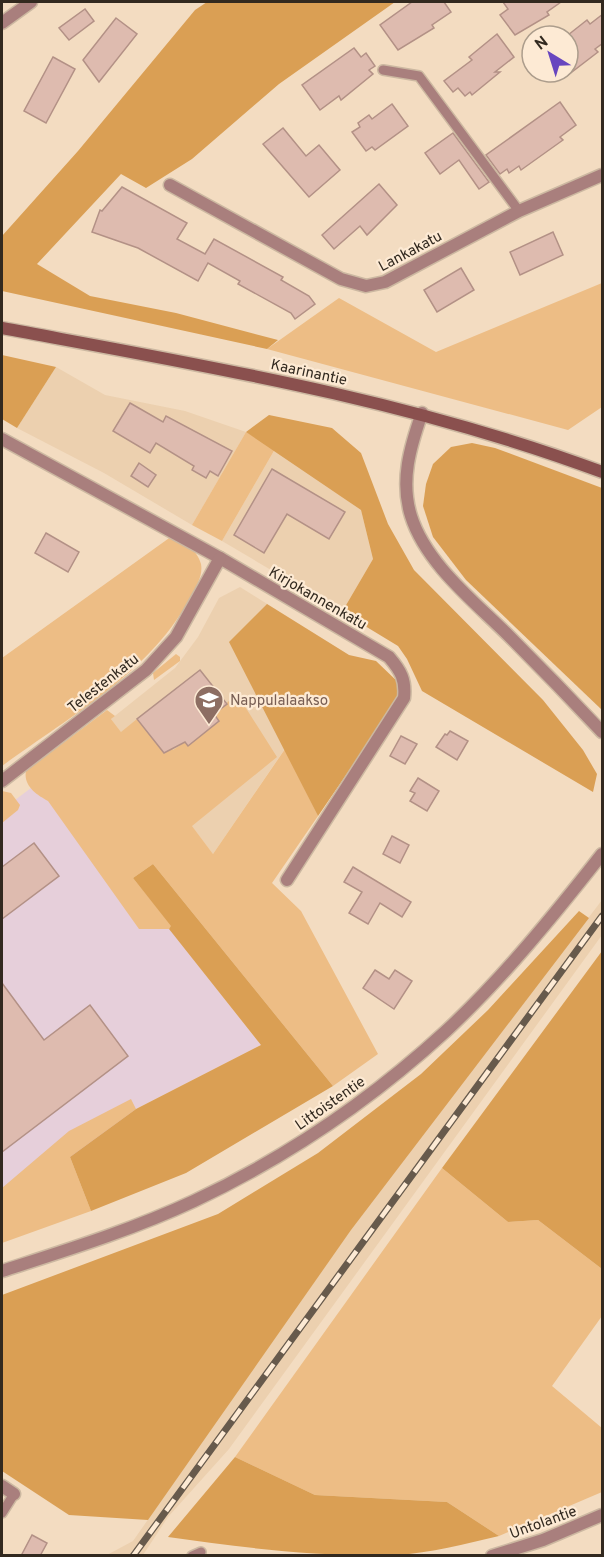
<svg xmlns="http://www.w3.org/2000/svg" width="604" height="1557" viewBox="0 0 604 1557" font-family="Overpass,sans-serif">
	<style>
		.built { fill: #ecd0af }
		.industrial { fill: #e6cfda }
		.green { fill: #edbd85 }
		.forest { fill: #da9f54 }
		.building { fill: #debbaf; stroke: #b39186; stroke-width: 1.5 }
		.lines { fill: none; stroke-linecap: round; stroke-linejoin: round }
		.service-casing { stroke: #ccb8a1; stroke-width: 12 }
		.minor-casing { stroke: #ccb8a1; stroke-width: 15 }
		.tertiary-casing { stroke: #ccb8a1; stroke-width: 15 }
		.secondary-casing { stroke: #ccb8a1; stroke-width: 15 }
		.service { stroke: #a97f7d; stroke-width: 9 }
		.minor { stroke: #a97f7d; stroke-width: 12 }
		.tertiary { stroke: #a97f7d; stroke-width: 12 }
		.secondary { stroke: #8a504e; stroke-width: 12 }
		.rail-casing { stroke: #675a4c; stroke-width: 7 }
		.rail { stroke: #fdead4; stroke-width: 4.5; stroke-dasharray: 14; stroke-linecap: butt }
		.labels { text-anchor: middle; stroke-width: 4.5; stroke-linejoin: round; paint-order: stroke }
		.street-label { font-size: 15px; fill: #32291f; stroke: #fdead4 }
		.education-label { font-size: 15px; fill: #785e54; stroke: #fdead4; text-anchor: start }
	</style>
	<rect width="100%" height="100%" fill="#f3dcc1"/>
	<g class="built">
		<polygon points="56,367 105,395 185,411 246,432 192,525 104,473 17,428"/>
		<polygon points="275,449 361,510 373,559 342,612 222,541"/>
		<polygon points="240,587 349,655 213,854 111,719 175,668 198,637 219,598"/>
		<polygon points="602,900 602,935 229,1449 168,1517 143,1555 105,1556 133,1541 352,1228"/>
	</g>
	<polygon class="industrial" points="48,775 261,1045 136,1109 2,1209 2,810"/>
	<g class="green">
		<polygon points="602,283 602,407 568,430 267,349 339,298 436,352"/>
		<polygon points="246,432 275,449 222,541 192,525"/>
		<path d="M172,536C184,543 197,549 201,564C203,575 197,585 192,594C154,670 69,717 2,766V658Z"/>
		<polygon points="176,654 180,657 180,661 154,680 153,673"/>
		<path d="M237,694L277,757L192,826L213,854L285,749L318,816L272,883L301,911L378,1054L333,1086L153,864L133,878L172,926L169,929H139L48,801C37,795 23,786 26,771L107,710L115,716L111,719L121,732L137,719L164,753L171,748L173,750L185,742L188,746L207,719L213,726L219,722L214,714Z"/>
		<polygon points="2,791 11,793 20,805 18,810 2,823"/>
		<polygon points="131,1099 136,1109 70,1157 91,1211 2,1243 2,1188 69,1131"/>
		<polygon points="442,1168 508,1222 538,1220 602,1269 602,1316 552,1386 602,1428 602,1492 499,1536 447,1502 315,1495 235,1457"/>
	</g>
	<g class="forest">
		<polygon points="207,2 395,2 279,84 192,159 146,188 121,174 37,264 90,296 176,313 278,340 267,349 2,291 2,236 78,151 195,10"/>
		<polygon points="2,355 56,367 17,428 2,419"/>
		<polygon points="269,415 332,428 361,453 388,524 414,570 543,700 583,750 597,774 593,792 422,691 407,659 398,646 342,612 373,559 361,510 246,432"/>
		<polygon points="472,443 495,448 602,488 602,710 466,580 433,537 423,506 426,484 433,464 451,447"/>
		<polygon points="267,604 349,655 376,661 400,684 398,699 318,816 229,642"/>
		<polygon points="153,864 333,1086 186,1173 91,1211 70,1157 136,1109 261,1045 169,929 171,926 133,878"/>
		<polygon points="579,911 589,918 351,1230 148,1520 69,1515 2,1471 2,1295 218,1214 318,1153 421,1074 488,1010"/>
		<polygon points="602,951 602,1269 538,1220 508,1222 442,1168"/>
		<path d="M235,1457L315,1495L447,1502L499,1536C465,1544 431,1553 396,1555C321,1557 243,1548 168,1537Z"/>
	</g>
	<g class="building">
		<polygon points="412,2 444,2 451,12 432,25 434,28 398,50 380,25"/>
		<polygon points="503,2 561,2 547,12 549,15 515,35 500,15 508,9"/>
		<polygon points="85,9 94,21 69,40 59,28"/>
		<polygon points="603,14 603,43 595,49 598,52 568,75 568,35 587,20 590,24"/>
		<polygon points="116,18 137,34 99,82 83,60"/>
		<polygon points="497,34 514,57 495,72 500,72 472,95 470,92 465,96 458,88 453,92 444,81 472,60 469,57"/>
		<polygon points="354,48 361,57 366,53 375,66 369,70 373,74 341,100 339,96 320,110 302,85"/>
		<polygon points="53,57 75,69 46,123 24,111"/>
		<polygon points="560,102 576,125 560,137 563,140 521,170 519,166 509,173 507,169 500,174 486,155"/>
		<polygon points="392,104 408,126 375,150 372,147 366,151 352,132 360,127 358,123 369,115 372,119"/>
		<polygon points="283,128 306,156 319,145 340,170 309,197 263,144"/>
		<polygon points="453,133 489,182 479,189 459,160 440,174 425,153"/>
		<polygon points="379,184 397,205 367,235 360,226 334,249 322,235"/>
		<polygon points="122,187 187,223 177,239 205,254 214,239 283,277 281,280 309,296 315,304 295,319 291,313 238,284 240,281 208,263 198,281 138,248 92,232 100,210 102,211"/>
		<polygon points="553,232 563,255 520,275 510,252"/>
		<polygon points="461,268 474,290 437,312 424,290"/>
		<polygon points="130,403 163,422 166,416 232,451 218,476 210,471 206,478 192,470 194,466 156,443 150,453 113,431"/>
		<polygon points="139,463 156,475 148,487 131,476"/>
		<polygon points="272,469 345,512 329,539 287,514 264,553 234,535"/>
		<polygon points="46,533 79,552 68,572 35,553"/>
		<polygon points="200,670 227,704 214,714 219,721 188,746 185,742 164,753 137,719"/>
		<polygon points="450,731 468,741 457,760 436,747 445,734 447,735"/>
		<polygon points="401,736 417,744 405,764 390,756"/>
		<polygon points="418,778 439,791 427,811 410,801 415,793 410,791"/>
		<polygon points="392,836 409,845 400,863 383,854"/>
		<polygon points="34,843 59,876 2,919 2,867"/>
		<polygon points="353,867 411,902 402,917 380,903 368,924 349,913 362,892 344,882"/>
		<polygon points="375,970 389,979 395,970 412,981 394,1009 363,988"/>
		<polygon points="2,983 44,1040 90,1005 128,1056 2,1152"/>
		<polygon points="32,1535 47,1543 40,1556 21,1556"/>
	</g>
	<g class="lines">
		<g class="service-casing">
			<g id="service">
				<polyline points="383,70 419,76 519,211"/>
				<polyline points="2,1513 14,1494"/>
				<polyline points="192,1556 201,1552"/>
			</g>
		</g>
		<g class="minor-casing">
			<g id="minor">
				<polyline points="170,185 341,279 366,286 385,282 519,211 602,175"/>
				<path d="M2,439L220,558L389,657C401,671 406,680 404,698L287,880"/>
				<polyline points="2,781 146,670 176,637 220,558"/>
				<polyline points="2,1486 14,1494"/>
				<polyline points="492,1556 543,1540 602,1515"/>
			</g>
		</g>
		<g class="tertiary-casing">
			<g id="tertiary">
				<polyline points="2,23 31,2"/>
				<path d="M422,413C410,447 400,481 411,516C426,564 475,602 509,636C541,668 572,700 602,732"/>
				<path d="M2,1271C67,1250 132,1230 194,1201C285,1158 372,1099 446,1031C503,978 554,915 602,854"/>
			</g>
		</g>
		<g class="secondary-casing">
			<path id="secondary" d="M2,328C206,366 407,399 602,472"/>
		</g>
		<use href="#service" class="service"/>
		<use href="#minor" class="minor"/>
		<use href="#tertiary" class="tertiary"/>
		<use href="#secondary" class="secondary"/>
		<g class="rail-casing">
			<polyline id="rail" points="133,1556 602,916"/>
		</g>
		<use href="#rail" class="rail"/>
	</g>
	<defs>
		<g id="school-pin" transform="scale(1.5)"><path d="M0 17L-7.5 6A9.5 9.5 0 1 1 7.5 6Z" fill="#8d6e63" stroke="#fdead4"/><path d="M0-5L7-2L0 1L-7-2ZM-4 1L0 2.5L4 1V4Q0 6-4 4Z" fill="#fff"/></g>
	</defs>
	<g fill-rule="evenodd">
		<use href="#school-pin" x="209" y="700"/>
	</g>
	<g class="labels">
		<g class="street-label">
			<text transform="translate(410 251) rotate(-28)" y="5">Lankakatu</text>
			<text transform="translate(309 372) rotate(12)" y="5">Kaarinantie</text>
			<text transform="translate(318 598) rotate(30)" y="5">Kirjokannenkatu</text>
			<text transform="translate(103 683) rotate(-38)" y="5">Telestenkatu</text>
			<text transform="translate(330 1103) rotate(-35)" y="5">Littoistentie</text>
			<text transform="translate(543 1522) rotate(-20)" y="5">Untolantie</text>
		</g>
		<g class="education-label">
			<text x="230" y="705">Nappulalaakso</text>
		</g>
	</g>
	<rect width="604" height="1557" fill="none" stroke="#32291f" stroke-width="6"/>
	<g transform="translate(550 54) rotate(322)"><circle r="28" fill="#fdead4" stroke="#ac9d8c" stroke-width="1.5"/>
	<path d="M0-4.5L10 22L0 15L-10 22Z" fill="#6846bf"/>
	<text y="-9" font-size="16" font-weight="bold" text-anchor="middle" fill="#32291f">N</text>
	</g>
</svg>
